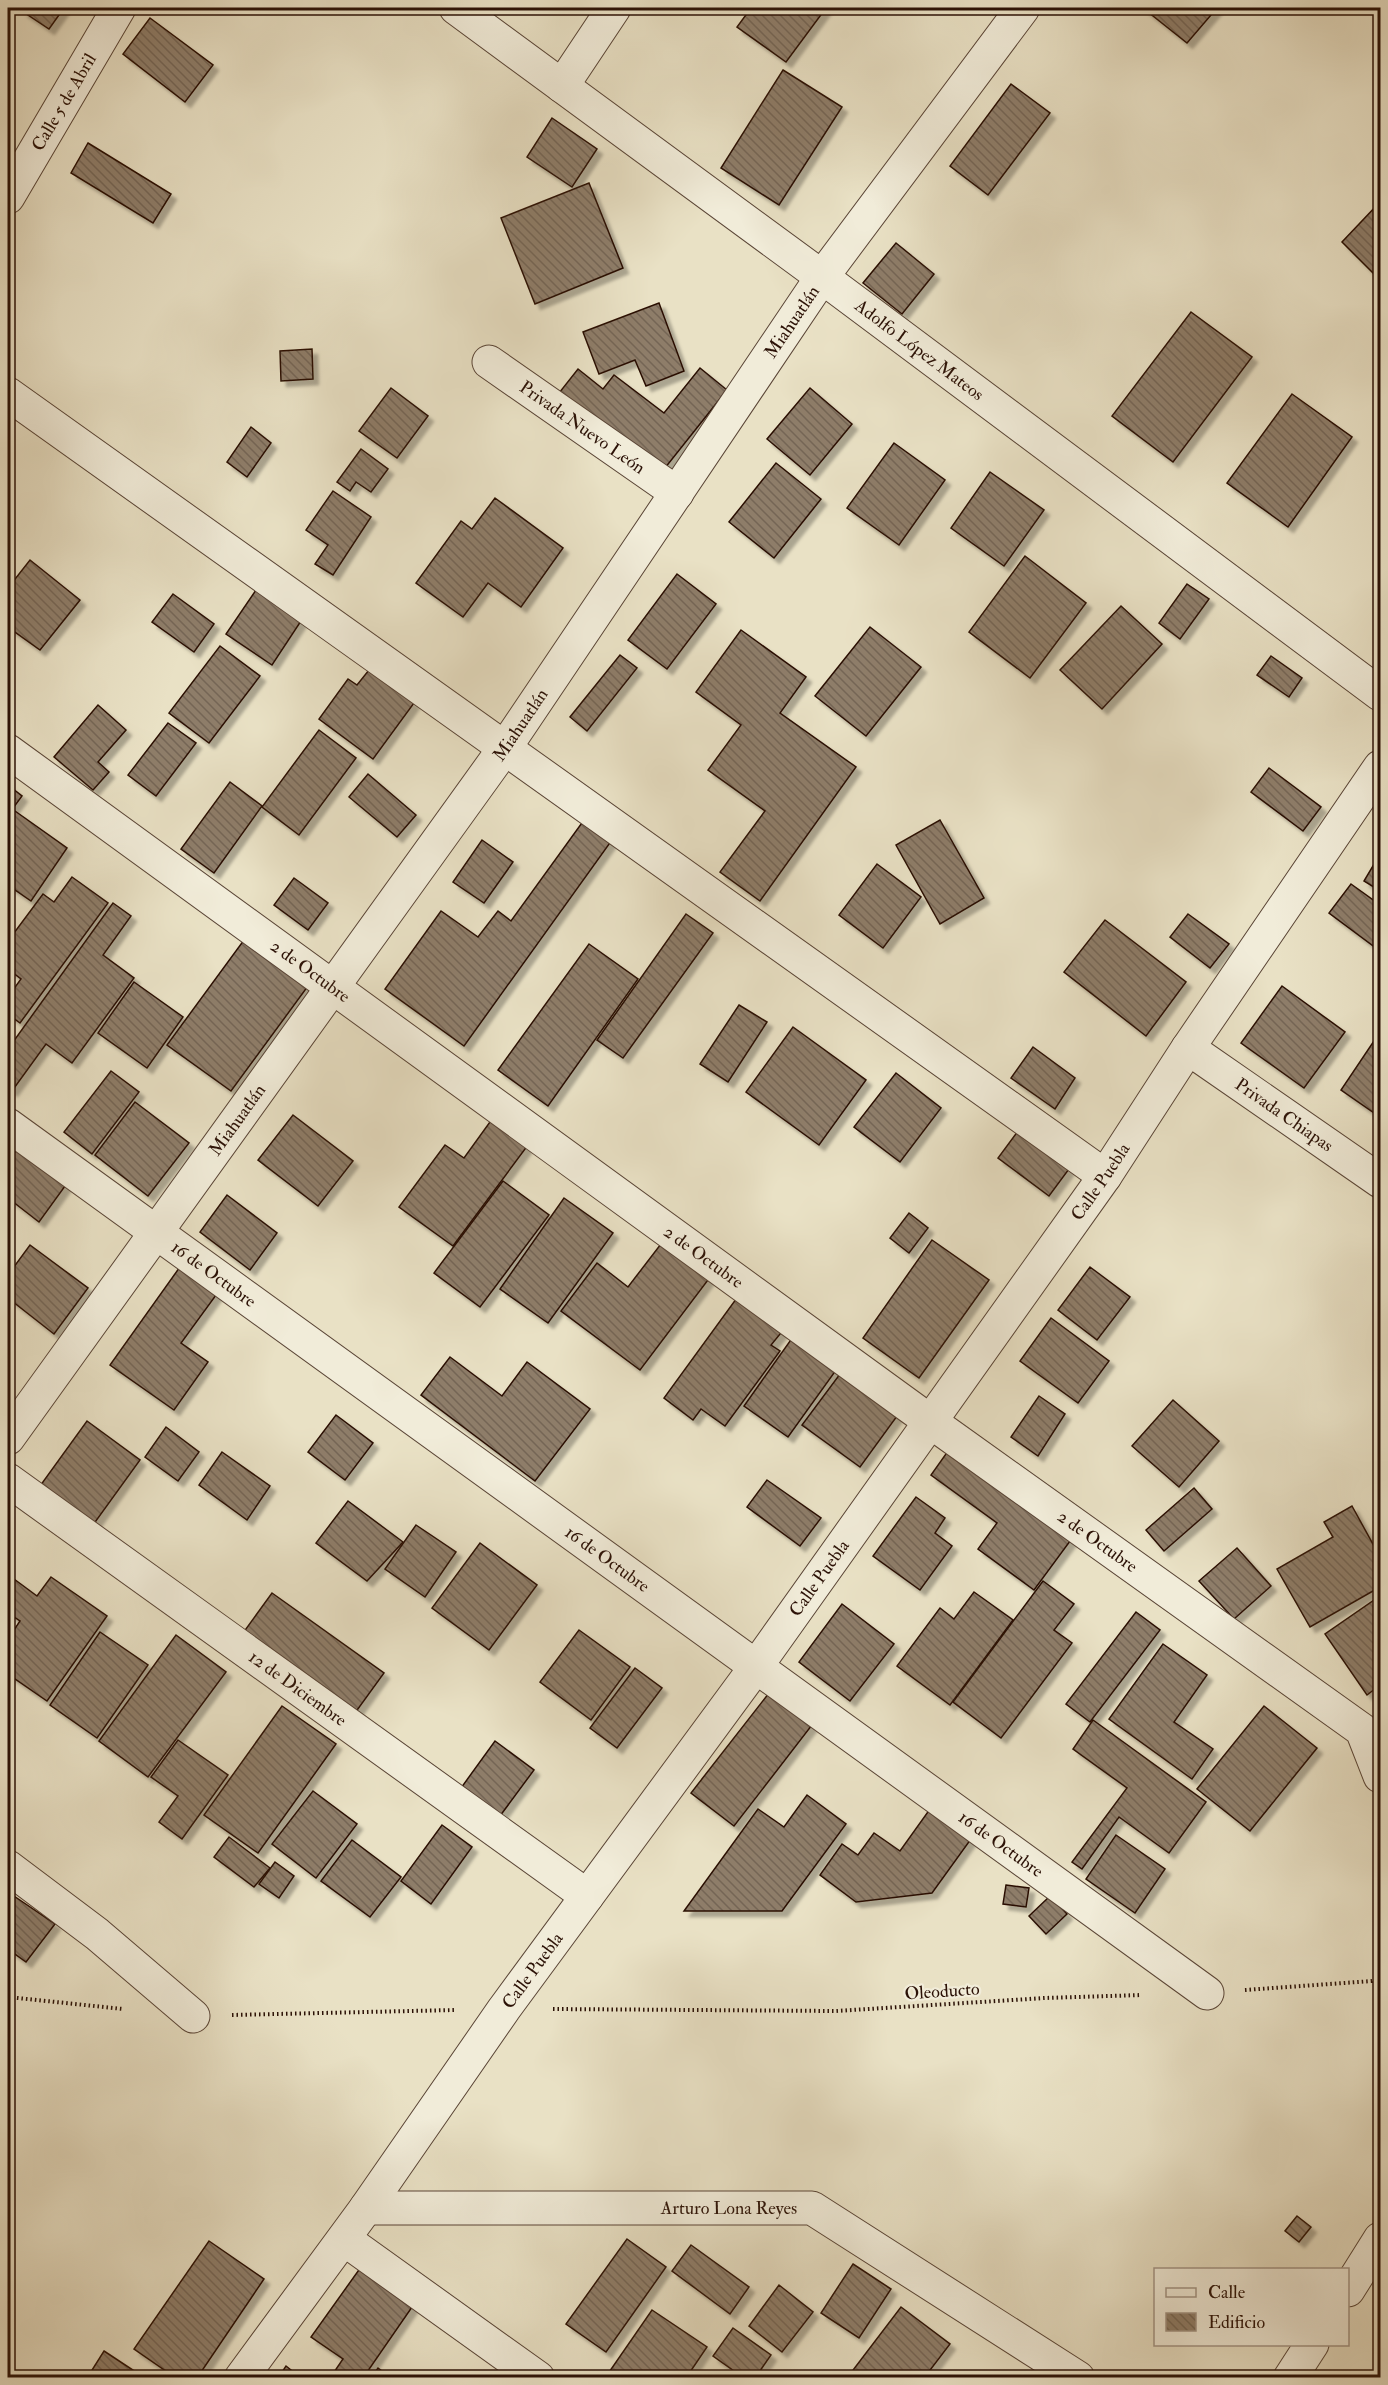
<svg xmlns="http://www.w3.org/2000/svg" width="1388" height="2385" viewBox="0 0 1388 2385" font-family="'IM FELL Double Pica',serif">
	<style>
		.building { fill: url(#building-back-hatch); stroke: #2b1106; stroke-width: 1.5; filter: url(#shadow) }
		.lines { fill: none; stroke-linecap: round; stroke-linejoin: round }
		.minor-casing { stroke: #5a4536; stroke-width: 35 }
		.tertiary-casing { stroke: #5a4536; stroke-width: 35 }
		.path { stroke: #2b1106; stroke-width: 4; stroke-dasharray: 1.5 3; stroke-linecap: butt }
		.minor { stroke: #f1ecd9; stroke-width: 33 }
		.tertiary { stroke: #f1ecd9; stroke-width: 33 }
		.labels { text-anchor: middle; stroke-width: 4.5; stroke-linejoin: round; paint-order: stroke }
		.street-label { font-size: 18px; fill: #2b1106; stroke: #f1ecd9 }
	</style>
	<defs>
		<pattern id="building-back-hatch" width="6" height="6" patternUnits="userSpaceOnUse" patternTransform="scale(1.5)"><rect width="6" height="6" fill="#8e7d69"/><path d="M-1 5l2 2M0 0l6 6M5-1l2 2" fill="none" stroke="#746554"/></pattern>
		<filter id="shadow"><feDropShadow dx="5.5" dy="5.5" stdDeviation="1.5" flood-color="#0004"/></filter>
	</defs>
	<rect width="100%" height="100%" fill="#e9e1c5"/>
	<filter id="stains"><feTurbulence type="fractalNoise" baseFrequency=".00333" numOctaves="4"/><feColorMatrix values="0 0 0 0 .2 0 0 0 0 .09 0 0 0 0 .02 0 0 0 .5 -.17"/></filter>
	<radialGradient id="worn" r=".72"><stop offset=".6" stop-color="#630" stop-opacity="0"/><stop offset="1" stop-color="#630" stop-opacity=".3"/></radialGradient>
	<g class="building">
		<polygon points="24,8 64,8 49,29 22,11"/>
		<polygon points="751,8 826,8 786,62 737,27"/>
		<polygon points="1143,8 1217,8 1187,43"/>
		<polygon points="150,18 213,65 185,102 123,54"/>
		<polygon points="783,70 842,107 779,205 721,168"/>
		<polygon points="1011,84 1050,113 988,195 950,166"/>
		<polygon points="552,118 597,149 572,187 527,157"/>
		<polygon points="88,143 171,194 153,223 71,173"/>
		<polygon points="589,183 623,268 535,304 501,218"/>
		<polygon points="1380,202 1380,280 1342,242"/>
		<polygon points="896,243 934,274 902,314 863,283"/>
		<polygon points="659,303 684,371 646,386 635,360 599,374 583,332"/>
		<polygon points="1191,312 1252,357 1173,462 1112,416"/>
		<polygon points="312,349 313,379 281,381 280,351"/>
		<polygon points="700,368 727,390 661,473 559,393 578,369 603,389 614,375 664,413"/>
		<polygon points="391,388 428,416 397,458 359,431"/>
		<polygon points="810,388 852,424 810,475 767,439"/>
		<polygon points="1292,394 1352,437 1288,527 1227,483"/>
		<polygon points="251,427 271,443 247,477 227,462"/>
		<polygon points="894,443 945,480 899,545 847,508"/>
		<polygon points="361,449 388,469 371,492 356,482 350,491 337,482"/>
		<polygon points="776,463 821,499 774,558 729,522"/>
		<polygon points="990,472 1044,510 1004,566 951,528"/>
		<polygon points="333,491 371,517 333,575 315,564 328,545 306,530"/>
		<polygon points="495,498 563,548 521,607 488,583 463,617 416,583 461,521 472,529"/>
		<polygon points="1025,556 1086,603 1030,678 969,632"/>
		<polygon points="30,560 80,600 40,650 8,627 8,588"/>
		<polygon points="677,574 716,604 667,669 628,640"/>
		<polygon points="1187,584 1209,599 1180,639 1159,623"/>
		<polygon points="256,590 301,621 272,665 226,634"/>
		<polygon points="173,594 214,624 194,652 152,622"/>
		<polygon points="1121,606 1162,644 1102,709 1060,670"/>
		<polygon points="870,627 921,667 866,736 815,696"/>
		<polygon points="741,630 806,677 780,713 856,767 760,901 720,872 765,811 708,770 741,725 696,692"/>
		<polygon points="220,646 260,676 209,743 169,713"/>
		<polygon points="620,655 637,668 587,731 570,717"/>
		<polygon points="1271,656 1302,678 1289,697 1257,675"/>
		<polygon points="369,670 414,703 373,759 319,719 348,679 357,685"/>
		<polygon points="98,705 126,730 98,762 109,772 93,790 54,757"/>
		<polygon points="168,723 196,743 156,796 128,775"/>
		<polygon points="319,730 356,758 299,835 262,807"/>
		<polygon points="1269,768 1321,807 1303,831 1251,792"/>
		<polygon points="368,774 416,815 397,837 349,797"/>
		<polygon points="230,782 262,806 214,873 181,849"/>
		<polygon points="8,785 22,796 8,815"/>
		<polygon points="15,811 67,848 31,901 8,885 8,821"/>
		<polygon points="584,820 612,840 464,1046 385,989 441,911 478,937 498,911 511,921"/>
		<polygon points="940,820 984,898 940,924 896,845"/>
		<polygon points="482,840 513,862 484,903 453,882"/>
		<polygon points="1380,854 1380,891 1364,881"/>
		<polygon points="877,864 921,897 883,948 839,915"/>
		<polygon points="72,877 108,903 20,1023 8,1014 8,997 21,979 8,969 8,941 43,894 54,902"/>
		<polygon points="294,878 328,903 308,930 274,905"/>
		<polygon points="1351,884 1380,905 1380,951 1329,913"/>
		<polygon points="113,903 131,916 103,955 134,978 72,1063 46,1044 12,1091 8,1088 8,1049"/>
		<polygon points="686,914 713,933 623,1058 597,1040"/>
		<polygon points="1188,914 1229,944 1210,968 1170,937"/>
		<polygon points="1105,920 1186,982 1146,1036 1064,972"/>
		<polygon points="244,940 308,986 231,1091 167,1045"/>
		<polygon points="589,944 638,979 548,1106 498,1070"/>
		<polygon points="134,982 183,1017 147,1068 98,1033"/>
		<polygon points="1282,986 1345,1032 1304,1088 1241,1043"/>
		<polygon points="739,1005 767,1022 728,1082 700,1064"/>
		<polygon points="793,1027 866,1080 819,1145 746,1092"/>
		<polygon points="1380,1032 1380,1117 1341,1090"/>
		<polygon points="1033,1047 1075,1078 1055,1109 1011,1078"/>
		<polygon points="111,1071 139,1092 92,1154 64,1132"/>
		<polygon points="896,1073 941,1108 900,1162 854,1127"/>
		<polygon points="135,1102 189,1143 148,1196 95,1155"/>
		<polygon points="293,1115 353,1161 318,1206 258,1160"/>
		<polygon points="495,1115 531,1141 453,1246 399,1207 445,1145 464,1158"/>
		<polygon points="1018,1131 1069,1169 1049,1196 998,1158"/>
		<polygon points="19,1146 68,1182 39,1222 8,1198 8,1162"/>
		<polygon points="503,1181 549,1215 480,1307 434,1273"/>
		<polygon points="227,1195 277,1233 250,1270 200,1232"/>
		<polygon points="564,1198 613,1233 548,1323 500,1289"/>
		<polygon points="909,1213 928,1228 909,1253 890,1238"/>
		<polygon points="664,1240 711,1276 640,1370 561,1311 597,1263 628,1287"/>
		<polygon points="932,1240 989,1280 919,1378 863,1338"/>
		<polygon points="30,1245 88,1288 54,1334 8,1298 8,1275"/>
		<polygon points="182,1264 219,1291 181,1343 208,1362 174,1410 110,1365"/>
		<polygon points="1090,1267 1130,1297 1097,1340 1058,1310"/>
		<polygon points="739,1295 785,1328 771,1345 780,1351 725,1426 701,1409 693,1420 664,1398"/>
		<polygon points="1051,1318 1109,1361 1078,1403 1020,1361"/>
		<polygon points="795,1334 839,1366 788,1437 744,1406"/>
		<polygon points="450,1357 502,1396 527,1362 590,1409 535,1481 421,1395"/>
		<polygon points="843,1370 900,1412 860,1467 802,1425"/>
		<polygon points="1039,1396 1065,1414 1038,1456 1011,1437"/>
		<polygon points="1173,1400 1219,1441 1179,1487 1132,1446"/>
		<polygon points="336,1415 373,1443 345,1480 308,1452"/>
		<polygon points="87,1421 140,1460 93,1525 40,1486"/>
		<polygon points="166,1427 199,1452 178,1481 145,1457"/>
		<polygon points="953,1444 1076,1533 1034,1590 978,1549 997,1523 931,1475"/>
		<polygon points="222,1452 270,1486 247,1520 199,1485"/>
		<polygon points="767,1480 821,1518 800,1546 747,1507"/>
		<polygon points="1194,1488 1212,1509 1164,1551 1146,1530"/>
		<polygon points="916,1497 945,1518 935,1533 952,1546 920,1590 873,1556"/>
		<polygon points="348,1501 403,1542 367,1581 316,1543"/>
		<polygon points="1352,1506 1380,1557 1380,1587 1310,1627 1277,1569 1333,1537 1324,1522"/>
		<polygon points="416,1525 456,1552 425,1597 385,1569"/>
		<polygon points="480,1543 537,1585 489,1650 432,1608"/>
		<polygon points="1237,1548 1271,1586 1234,1619 1199,1581"/>
		<polygon points="51,1577 107,1616 47,1701 8,1674 8,1639 20,1621 8,1613 8,1588 14,1579 37,1596"/>
		<polygon points="1043,1581 1074,1604 1054,1630 1072,1643 1001,1738 953,1702"/>
		<polygon points="974,1592 1013,1620 950,1705 897,1666 940,1608 954,1619"/>
		<polygon points="272,1593 384,1673 355,1713 243,1633"/>
		<polygon points="1380,1596 1380,1685 1367,1695 1325,1634"/>
		<polygon points="842,1604 894,1644 850,1701 799,1662"/>
		<polygon points="1136,1612 1160,1630 1090,1722 1066,1704"/>
		<polygon points="579,1630 630,1667 591,1720 540,1682"/>
		<polygon points="100,1632 148,1665 97,1738 50,1705"/>
		<polygon points="176,1635 226,1672 148,1777 99,1741"/>
		<polygon points="1163,1644 1207,1675 1174,1722 1213,1749 1192,1779 1109,1719"/>
		<polygon points="635,1668 662,1688 617,1748 590,1728"/>
		<polygon points="769,1693 812,1725 734,1826 691,1793"/>
		<polygon points="282,1706 336,1744 258,1853 204,1815"/>
		<polygon points="1264,1706 1317,1748 1250,1831 1197,1789"/>
		<polygon points="1093,1720 1206,1802 1169,1853 1119,1817 1082,1869 1072,1862 1127,1788 1073,1749"/>
		<polygon points="178,1740 228,1775 182,1839 159,1822 178,1796 151,1777"/>
		<polygon points="495,1741 534,1770 500,1816 461,1788"/>
		<polygon points="313,1791 357,1824 316,1878 272,1844"/>
		<polygon points="807,1795 846,1824 782,1911 684,1911 758,1809 784,1827"/>
		<polygon points="930,1809 971,1839 932,1893 856,1902 820,1875 842,1844 858,1855 874,1833 900,1851"/>
		<polygon points="442,1825 472,1847 431,1904 401,1881"/>
		<polygon points="1116,1835 1165,1869 1135,1913 1086,1879"/>
		<polygon points="229,1837 270,1868 254,1887 214,1857"/>
		<polygon points="352,1840 401,1877 370,1917 321,1881"/>
		<polygon points="275,1862 294,1876 279,1898 259,1884"/>
		<polygon points="1006,1885 1029,1888 1026,1907 1003,1904"/>
		<polygon points="8,1892 55,1924 26,1962 8,1949"/>
		<polygon points="1050,1896 1067,1914 1046,1934 1029,1916"/>
		<polygon points="1297,2216 1311,2227 1299,2242 1285,2231"/>
		<polygon points="627,2239 666,2267 606,2352 566,2324"/>
		<polygon points="209,2241 264,2279 197,2378 176,2378 134,2349"/>
		<polygon points="691,2245 749,2287 730,2314 672,2271"/>
		<polygon points="366,2260 419,2297 363,2378 330,2378 343,2359 311,2337"/>
		<polygon points="853,2264 891,2289 859,2338 821,2313"/>
		<polygon points="779,2285 813,2312 782,2352 749,2326"/>
		<polygon points="901,2307 950,2344 924,2378 847,2378"/>
		<polygon points="652,2310 707,2347 686,2378 605,2378"/>
		<polygon points="733,2328 771,2355 755,2378 744,2378 713,2356"/>
		<polygon points="104,2351 145,2378 87,2378"/>
		<polygon points="286,2366 301,2378 278,2378"/>
		<polygon points="378,2368 391,2378 371,2378"/>
	</g>
	<g class="lines">
		<g class="minor-casing">
			<g id="minor">
				<path id="s1" d="M456,8L822,277L1380,694"/>
				<polyline points="562,86 614,8"/>
				<path id="s2" d="M8,197L119,8"/>
				<path id="s3" d="M489,362L677,493"/>
				<polyline points="8,394 1105,1176"/>
				<path id="s4" d="M8,751L931,1422L1362,1730L1380,1776"/>
				<path id="s5" d="M1188,1048L1380,1181"/>
				<path id="s6" d="M8,1125L1207,1993"/>
				<path id="s7" d="M8,1438L504,749L822,277L1023,8"/>
				<path id="s8" d="M8,1480L587,1896"/>
				<polyline points="8,1867 97,1934 193,2016"/>
				<path id="s9" d="M366,2208H812L1078,2378"/>
				<polyline points="344,2239 538,2378"/>
				<polyline points="1348,2290 1380,2239"/>
				<polyline points="1290,2378 1312,2344"/>
			</g>
		</g>
		<g class="tertiary-casing">
			<g id="tertiary">
				<path id="s10" d="M241,2378L366,2208L504,2009L755,1668L1105,1176L1188,1048L1380,767"/>
			</g>
		</g>
		<g class="path">
			<polyline points="1245,1990 1372,1981 1380,1975"/>
			<polyline points="8,1997 123,2009"/>
			<polyline points="553,2009 836,2011 1045,1998 1142,1995"/>
			<polyline points="232,2015 455,2010"/>
		</g>
		<use href="#minor" class="minor"/>
		<use href="#tertiary" class="tertiary"/>
	</g>
	<g class="labels">
		<g class="street-label">
			<text dy="6" stroke="none"><textPath href="#s2" startOffset="110">Calle 5 de Abril</textPath></text>
			<text dy="6" stroke="none"><textPath href="#s7" startOffset="1364">Miahuatlán</textPath></text>
			<text dy="6" stroke="none"><textPath href="#s1" startOffset="576">Adolfo López Mateos</textPath></text>
			<text dy="6" stroke="none"><textPath href="#s3" startOffset="114">Privada Nuevo León</textPath></text>
			<text dy="6" stroke="none"><textPath href="#s7" startOffset="878">Miahuatlán</textPath></text>
			<text dy="6" stroke="none"><textPath href="#s4" startOffset="374">2 de Octubre</textPath></text>
			<text dy="6" stroke="none"><textPath href="#s5" startOffset="117">Privada Chiapas</textPath></text>
			<text dy="6" stroke="none"><textPath href="#s7" startOffset="392">Miahuatlán</textPath></text>
			<text dy="6" stroke="none"><textPath href="#s10" startOffset="1473">Calle Puebla</textPath></text>
			<text dy="6" stroke="none"><textPath href="#s4" startOffset="860">2 de Octubre</textPath></text>
			<text dy="6" stroke="none"><textPath href="#s6" startOffset="254">16 de Octubre</textPath></text>
			<text dy="6" stroke="none"><textPath href="#s4" startOffset="1346">2 de Octubre</textPath></text>
			<text dy="6" stroke="none"><textPath href="#s6" startOffset="740">16 de Octubre</textPath></text>
			<text dy="6" stroke="none"><textPath href="#s10" startOffset="987">Calle Puebla</textPath></text>
			<text dy="6" stroke="none"><textPath href="#s8" startOffset="357">12 de Diciembre</textPath></text>
			<text dy="6" stroke="none"><textPath href="#s6" startOffset="1226">16 de Octubre</textPath></text>
			<text dy="6" stroke="none"><textPath href="#s10" startOffset="501">Calle Puebla</textPath></text>
			<text transform="translate(942 1991) rotate(-4)" y="6">Oleoducto</text>
			<text dy="6" stroke="none"><textPath href="#s9" startOffset="363">Arturo Lona Reyes</textPath></text>
		</g>
	</g>
	<rect width="1388" height="2385" fill="none" stroke="#e9e1c5" stroke-width="30"/>
	<rect x="9" y="9" width="1370" height="2367" fill="none" stroke="#2b1106" stroke-width="3"/>
	<rect x="15" y="15" width="1358" height="2355" fill="none" stroke="#2b1106" stroke-width="1.5"/>
	<rect x="1154" y="2268" width="195" height="78" fill="#f1ecd9" stroke="#a29485" stroke-width="1.5"/>
	<rect x="1166" y="2288" width="30" height="9" fill="#f1ecd9" stroke="#a29485" stroke-width="1.5"/>
	<text x="1208" y="2298" font-size="18" fill="#2b1106">Calle</text>
	<rect x="1166" y="2313" width="30" height="18" fill="url(#building-back-hatch)" stroke="#a29485" stroke-width="1.5"/>
	<text x="1208" y="2328" font-size="18" fill="#2b1106">Edificio</text>
	<rect width="100%" height="100%" filter="url(#stains)"/>
	<rect width="100%" height="100%" fill="url(#worn)"/>
</svg>
